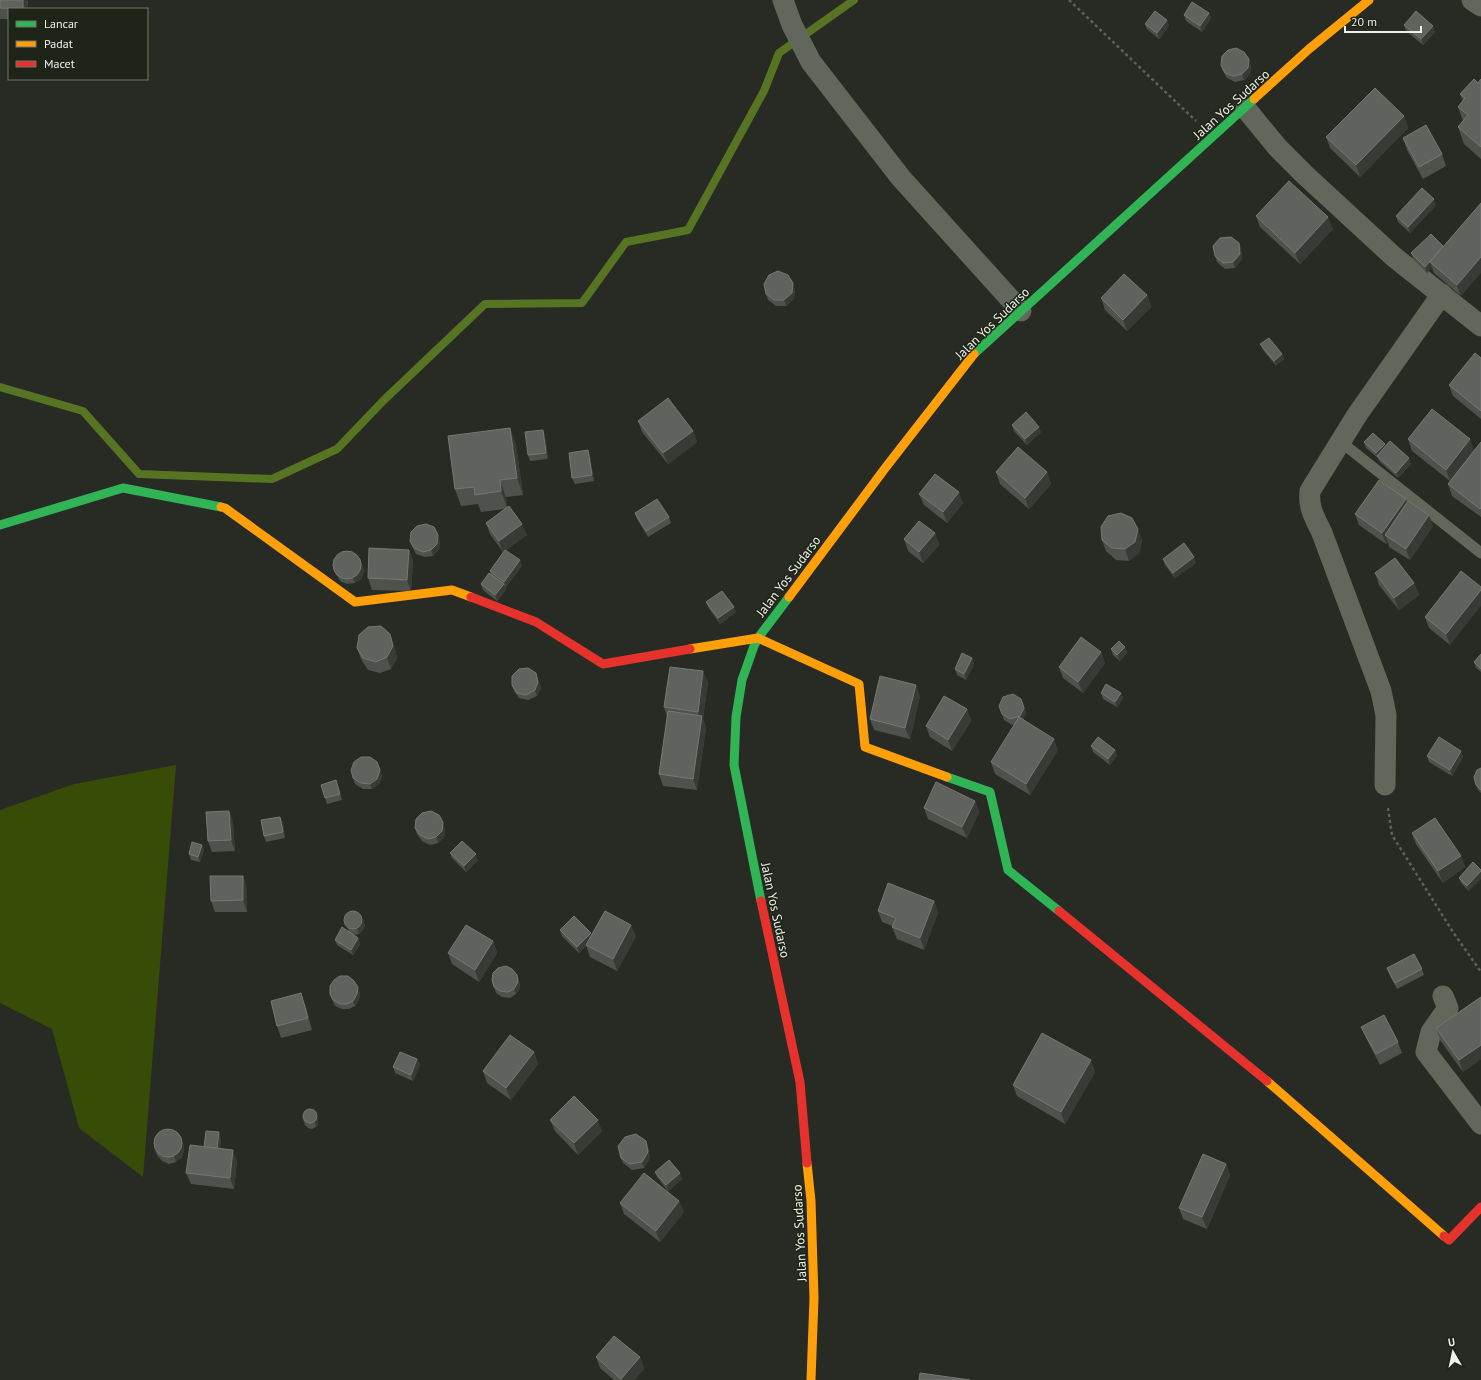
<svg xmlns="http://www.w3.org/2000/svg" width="1481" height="1380" viewBox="0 0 1481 1380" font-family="'PT Sans',sans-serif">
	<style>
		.green { fill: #374c07 }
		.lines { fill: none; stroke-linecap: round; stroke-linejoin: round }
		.stream { stroke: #577423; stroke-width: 8 }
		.path { stroke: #5e6159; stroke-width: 2.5; stroke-dasharray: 3 3; stroke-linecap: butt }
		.lane { stroke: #62675b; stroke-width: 11 }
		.street { stroke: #62675b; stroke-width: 21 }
		.fast { stroke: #30b455; stroke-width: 9 }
		.slow { stroke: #ff9f0a; stroke-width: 9 }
		.jam { stroke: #e5322d; stroke-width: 9 }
		.wall { fill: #4e514c }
		.shaded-wall { fill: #383b35 }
		.building { fill: #5f625d; stroke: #757973 }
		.labels { text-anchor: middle; stroke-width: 3; stroke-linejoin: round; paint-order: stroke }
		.street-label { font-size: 13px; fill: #edf1e9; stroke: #1f2418 }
	</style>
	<rect width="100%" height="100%" fill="#282b24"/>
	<polygon class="green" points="176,765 143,1177 79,1128 52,1029 0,1003 0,810 74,784"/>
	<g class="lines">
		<polyline class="stream" points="0,387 83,411 139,474 272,479 337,449 384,400 485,304 582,303 626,242 688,230 764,91 779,53 854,0"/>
		<g class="path">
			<polyline points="1069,0 1196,121"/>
			<polyline points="1388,808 1392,835 1453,932 1481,972"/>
		</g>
		<polyline class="lane" points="1341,442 1481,553"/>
		<g class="street">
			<polyline points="783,0 792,25 811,62 901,178 1021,311"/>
			<polyline points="1472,0 1481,6"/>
			<polyline points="1246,109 1278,148 1304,174 1394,257 1481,326"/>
			<path d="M1385,785L1386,715L1381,691L1322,533C1315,518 1308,508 1310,491L1357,415L1442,294"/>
			<polyline points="1443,996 1448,1008 1431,1032 1426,1052 1481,1124"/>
		</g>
		<g class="fast">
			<polyline points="974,354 1254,99"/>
			<polyline points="0,525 123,488 221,507"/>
			<polyline points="947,777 990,792 1008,870 1059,911"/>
			<polyline points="761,901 734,765 736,717 742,680 754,646 758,638 789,597"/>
		</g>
		<g class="slow">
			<polyline points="1254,99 1309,49 1369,0"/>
			<polyline points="221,507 225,508 355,602 452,590 471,597"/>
			<polyline points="789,597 886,467 974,354"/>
			<polyline points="690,649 758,638 859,684 865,747 947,777"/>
			<polyline points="1267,1081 1444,1236"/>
			<polyline points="807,1163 811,1201 814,1298 811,1380"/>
		</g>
		<g class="jam">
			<polyline points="471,597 536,622 603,664 690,649"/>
			<polyline points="761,901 800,1082 807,1163"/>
			<polyline points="1059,911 1267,1081"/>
			<polyline points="1444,1236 1449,1240 1481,1207"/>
		</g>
	</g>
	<g class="wall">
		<polygon points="0,0 28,1 27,9 9,9 9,19 0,19"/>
		<polygon points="1209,13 1211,18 1202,32 1186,21 1184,15"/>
		<polygon points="1167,20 1169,26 1159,39 1147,29 1145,24"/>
		<polygon points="1404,25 1435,32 1423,45 1406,31"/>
		<polygon points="1221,65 1251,65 1250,74 1244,80 1235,82 1227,78 1223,71"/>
		<polygon points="1481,79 1481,159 1464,144 1458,127 1463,121 1458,107 1463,101 1460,94 1478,83"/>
		<polygon points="1404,116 1408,128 1360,177 1330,148 1326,137"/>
		<polygon points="1403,138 1442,154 1446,166 1423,179 1407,150"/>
		<polygon points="1436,205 1410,233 1398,222 1396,216"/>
		<polygon points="1256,216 1333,229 1300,264 1260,227"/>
		<polygon points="1239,243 1241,249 1242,259 1235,268 1225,269 1217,262 1215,256"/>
		<polygon points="1443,246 1461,296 1434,273 1432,267 1427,273 1413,259 1411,253"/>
		<polygon points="795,289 794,299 786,306 776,306 768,300 766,294"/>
		<polygon points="1147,295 1151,307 1127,331 1105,310 1101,298"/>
		<polygon points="1260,344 1282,354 1284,359 1276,366 1263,350"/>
		<polygon points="1481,358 1481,419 1453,396 1449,385"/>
		<polygon points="638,421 693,431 697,442 668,464 642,432"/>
		<polygon points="1012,425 1041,432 1027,445 1014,431"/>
		<polygon points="510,428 516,445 523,495 506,497 507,507 527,535 506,550 522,566 506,587 505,586 506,590 497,601 483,590 481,584 491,575 490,571 503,552 490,534 486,523 505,509 481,512 478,504 461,506 455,489"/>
		<polygon points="543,430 545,436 548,459 530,461 528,455"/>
		<polygon points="1408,439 1474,450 1481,442 1481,517 1452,496 1448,484 1450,481 1412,451"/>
		<polygon points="1364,442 1385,444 1385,446 1411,464 1398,478 1379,461 1378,458 1366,448"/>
		<polygon points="588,450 590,456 594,481 575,484 572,478"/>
		<polygon points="996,472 1047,472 1051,484 1029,509 1000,484"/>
		<polygon points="919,494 963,503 947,523 924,505"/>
		<polygon points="1407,502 1433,526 1410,560 1389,547 1388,542 1386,544 1359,525 1355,514"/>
		<polygon points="635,513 669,517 671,523 648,537 637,519"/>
		<polygon points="935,533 939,545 923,563 908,551 904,539"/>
		<polygon points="1102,540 1142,540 1139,553 1129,561 1116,560 1106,551"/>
		<polygon points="410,541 440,541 439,549 433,556 425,557 416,554 412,546"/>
		<polygon points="409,550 413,561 411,591 372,590 368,578"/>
		<polygon points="360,558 364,571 361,579 355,583 347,584 340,581 336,574 334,568"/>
		<polygon points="1163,559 1196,563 1175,578 1165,565"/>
		<polygon points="1461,571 1450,645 1429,628 1425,617"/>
		<polygon points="1375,573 1414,583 1419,595 1399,610 1379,585"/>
		<polygon points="706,602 736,612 720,624 708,607"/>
		<polygon points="394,645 397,658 391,669 380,673 368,670 361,659 357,648"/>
		<polygon points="1125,647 1127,653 1120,661 1113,655 1111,649"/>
		<polygon points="1101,652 1105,663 1083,693 1063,678 1059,667"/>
		<polygon points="1481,654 1481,672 1476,668 1474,662"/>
		<polygon points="972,658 974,664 966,680 957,675 955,669"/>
		<polygon points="538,679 541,688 537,696 528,700 519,698 514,691 512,685"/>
		<polygon points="708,682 703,718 706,728 697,790 663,786 659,774 667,717 664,707"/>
		<polygon points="1101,693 1121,693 1123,698 1117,707 1103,699"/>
		<polygon points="920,696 910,739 874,730 870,719"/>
		<polygon points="1023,704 1026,713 1023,719 1058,750 1030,795 995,774 991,762 1015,724 1012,725 1004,720 1002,714"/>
		<polygon points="967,709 971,721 952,751 930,737 926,726"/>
		<polygon points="1091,746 1115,750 1117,756 1110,765 1093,752"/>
		<polygon points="1461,751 1463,757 1452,776 1429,762 1427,756"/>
		<polygon points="379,768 382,776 379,784 372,789 363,789 355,784 353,778"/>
		<polygon points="1481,768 1481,793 1478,790 1476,785"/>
		<polygon points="338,786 342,800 327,804 325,798"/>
		<polygon points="975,801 979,812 967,838 928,819 924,808"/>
		<polygon points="229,811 233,822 235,851 212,852 208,841"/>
		<polygon points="280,817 283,823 285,838 266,842 264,836"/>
		<polygon points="415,828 445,828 444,837 438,843 430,845 422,841 417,834"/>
		<polygon points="1412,833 1461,856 1465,867 1443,883 1416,844"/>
		<polygon points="202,845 204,850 200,862 191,860 189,854"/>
		<polygon points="450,853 478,860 466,872 452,858"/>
		<polygon points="1473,862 1469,891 1461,883 1459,878"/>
		<polygon points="243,876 247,887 247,912 215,912 211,901"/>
		<polygon points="934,901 938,913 924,950 897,939 892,927 893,926 882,922 878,911"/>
		<polygon points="345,921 365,925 363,930 359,934 354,935 358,938 360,944 353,955 337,945 335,940 349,932"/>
		<polygon points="560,930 591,933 592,935 636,936 617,971 590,957 586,945 579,953 562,936"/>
		<polygon points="493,941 497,953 479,982 452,964 448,953"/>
		<polygon points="1387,968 1422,969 1424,975 1397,989 1389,974"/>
		<polygon points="517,975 519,980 520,988 516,994 510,998 502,997 496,993 492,980"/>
		<polygon points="360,992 359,1000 355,1006 349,1009 342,1009 335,1006 330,994"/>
		<polygon points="1481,997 1481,1059 1463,1072 1440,1040 1436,1028"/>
		<polygon points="305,1004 312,1030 281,1038 277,1026"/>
		<polygon points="1361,1027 1398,1042 1402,1053 1380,1065 1366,1038"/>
		<polygon points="534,1052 538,1064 511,1100 487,1083 483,1071"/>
		<polygon points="417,1059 420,1065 413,1081 395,1073 393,1067"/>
		<polygon points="1095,1072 1065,1124 1017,1096 1013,1085"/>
		<polygon points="303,1119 318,1119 318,1124 316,1127 312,1129 308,1128 305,1125"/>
		<polygon points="550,1120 602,1131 578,1155 555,1131"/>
		<polygon points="221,1138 220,1149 237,1162 234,1189 191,1184 186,1173 204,1147"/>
		<polygon points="646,1141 648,1147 650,1158 644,1168 632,1170 623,1163 621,1158"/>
		<polygon points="183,1142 184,1150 182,1157 176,1162 169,1164 162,1161 157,1155 155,1150"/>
		<polygon points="1226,1164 1230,1175 1207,1229 1183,1219 1179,1208"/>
		<polygon points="655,1172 682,1179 668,1191 657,1177"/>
		<polygon points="679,1201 684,1212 660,1242 624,1214 620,1203"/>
		<polygon points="596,1357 640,1357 644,1369 634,1380 614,1380 600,1368"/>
	</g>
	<g class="shaded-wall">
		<rect x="23" y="0" width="4" height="9"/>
		<polygon points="1209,13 1211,18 1202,32 1200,26"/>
		<polygon points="1167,20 1169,26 1159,39 1157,33"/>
		<polygon points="1433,26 1435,32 1423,45 1421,39"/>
		<polygon points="1249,59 1251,65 1250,74 1244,80 1242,74"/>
		<polygon points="1404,116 1408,128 1360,177 1356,165"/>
		<polygon points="1434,199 1436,205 1410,233 1408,227"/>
		<polygon points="1328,217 1333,229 1300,264 1295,253"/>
		<polygon points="1239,243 1241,249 1242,259 1235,268 1233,262"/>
		<polygon points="1444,247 1430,262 1432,267 1427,273 1425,267"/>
		<polygon points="1481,257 1481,273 1461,296 1457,285"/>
		<polygon points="793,283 795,289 794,299 786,306 784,300"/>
		<polygon points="1147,295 1151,307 1127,331 1123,320"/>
		<polygon points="1282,354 1284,359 1276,366 1274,361"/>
		<polygon points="1039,427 1041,432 1027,445 1025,439"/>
		<polygon points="510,428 516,445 523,495 517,478"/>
		<polygon points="543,430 545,436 548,459 546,453"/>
		<polygon points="693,431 697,442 668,464 663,453"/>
		<polygon points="1470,439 1474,450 1450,481 1446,470"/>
		<polygon points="1385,444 1387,450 1377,456 1376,453"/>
		<polygon points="588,450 590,456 594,481 592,475"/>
		<polygon points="1409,458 1411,464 1398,478 1396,473"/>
		<polygon points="1047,472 1051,484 1029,509 1025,498"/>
		<polygon points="500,480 506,497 507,508 501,491"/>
		<polygon points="959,492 963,503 947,523 943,512"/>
		<polygon points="1406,499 1410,510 1385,535 1388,542 1386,544 1382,533"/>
		<polygon points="1429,515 1433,526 1410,560 1406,549"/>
		<polygon points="522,524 527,535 503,552 499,541"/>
		<polygon points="1138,529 1142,540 1139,553 1129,561 1125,549"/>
		<polygon points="935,533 939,545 923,563 919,552"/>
		<polygon points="438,535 440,541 439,549 433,556 431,550"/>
		<polygon points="409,550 413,561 411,591 407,580"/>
		<polygon points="1194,557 1196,563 1175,578 1173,573"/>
		<polygon points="360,558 364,571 361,579 355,583 353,578"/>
		<polygon points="520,560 522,566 506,587 504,582"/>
		<polygon points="1414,583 1419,595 1399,610 1394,598"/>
		<polygon points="504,584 506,590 497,601 495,595"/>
		<polygon points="1481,590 1481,606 1450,645 1446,634"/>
		<polygon points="734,607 736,612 720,624 718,618"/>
		<polygon points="390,634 394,645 397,658 391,669 387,657"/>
		<polygon points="1125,647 1127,653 1120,661 1117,655"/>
		<polygon points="1101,652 1105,663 1083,693 1078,682"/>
		<polygon points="972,658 974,664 966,680 964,674"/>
		<polygon points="703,671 708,682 703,718 706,728 697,790 693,779 701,721 698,712"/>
		<polygon points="536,673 541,688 537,696 535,690"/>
		<polygon points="916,685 920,696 910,739 905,728"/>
		<polygon points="1121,693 1123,698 1117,707 1115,702"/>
		<polygon points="1021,699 1026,713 1022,722 1020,716"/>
		<polygon points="967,709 971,721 952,751 948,740"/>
		<polygon points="1054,739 1058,750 1030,795 1026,784"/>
		<polygon points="1115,750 1117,756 1110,765 1108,759"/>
		<polygon points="1461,751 1463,757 1452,776 1450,770"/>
		<polygon points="377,762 382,776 379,784 372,789 370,784"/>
		<polygon points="975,801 979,812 967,838 962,827"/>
		<polygon points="229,811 233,822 235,851 231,840"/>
		<polygon points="280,817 283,823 285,838 283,832"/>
		<polygon points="443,822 445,828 444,837 438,843 436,837"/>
		<polygon points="202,845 204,850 200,862 198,857"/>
		<polygon points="476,854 478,860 466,872 464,866"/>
		<polygon points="1461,856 1465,867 1443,883 1438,871"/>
		<polygon points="1481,871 1481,879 1469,891 1467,886"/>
		<polygon points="243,876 247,887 247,912 243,900"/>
		<polygon points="934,901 938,913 924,950 920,938"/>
		<polygon points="363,919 365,925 363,930 359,934 357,928"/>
		<polygon points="631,925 636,936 617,971 613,959"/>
		<polygon points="591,933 593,939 579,953 577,947"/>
		<polygon points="358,938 360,944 353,955 351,950"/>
		<polygon points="493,941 497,953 479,982 475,970"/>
		<polygon points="517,975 519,980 520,988 516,994 514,989"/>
		<polygon points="358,987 360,992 359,1000 355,1006 353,1001"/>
		<polygon points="301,993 305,1004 312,1030 308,1018"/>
		<polygon points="1481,1045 1481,1059 1463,1072 1459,1060"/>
		<polygon points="534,1052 538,1064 511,1100 506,1088"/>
		<polygon points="417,1059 420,1065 413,1081 411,1075"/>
		<polygon points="1091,1060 1095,1072 1065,1124 1061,1112"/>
		<polygon points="316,1114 318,1119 318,1124 316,1127 314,1121"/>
		<polygon points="598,1120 602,1131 578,1155 574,1143"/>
		<polygon points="219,1132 221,1138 219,1154 217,1148"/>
		<polygon points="181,1137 184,1150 182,1157 176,1162 174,1156"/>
		<polygon points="646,1141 648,1147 650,1158 644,1168 642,1162"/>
		<polygon points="233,1150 237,1162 234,1189 230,1178"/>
		<polygon points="1226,1164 1230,1175 1207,1229 1202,1217"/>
		<polygon points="680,1173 682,1179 668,1191 666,1185"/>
		<polygon points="679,1201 684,1212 660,1242 656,1231"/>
		<polygon points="640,1357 644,1369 634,1380 622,1380 621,1379"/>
	</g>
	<g class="building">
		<polygon points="0,0 23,0 23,9 0,8"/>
		<polygon points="1192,2 1209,13 1200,26 1184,15"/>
		<polygon points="1155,11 1167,20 1157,33 1145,24"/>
		<polygon points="1416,11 1433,26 1421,39 1404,25"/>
		<polygon points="1236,48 1244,52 1249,59 1248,68 1242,74 1233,76 1225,73 1221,65 1222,56 1228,50"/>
		<polygon points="1474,79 1478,83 1481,79 1481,147 1458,127 1468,115 1458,107 1465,98 1460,94"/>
		<polygon points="1375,88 1404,116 1356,165 1326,137"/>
		<polygon points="1426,125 1442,154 1419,167 1403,138"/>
		<polygon points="1289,181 1328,217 1295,253 1256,216"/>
		<polygon points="1422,188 1434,199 1408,227 1396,216"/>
		<polygon points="1481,203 1481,257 1457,285 1430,262"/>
		<polygon points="1431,234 1443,246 1425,267 1411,253"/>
		<polygon points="1231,237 1239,243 1240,254 1233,262 1223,263 1215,256 1213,246 1220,238"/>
		<polygon points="778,271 788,275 793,283 792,293 784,300 774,300 766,294 764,284 769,275"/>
		<polygon points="1124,274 1147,295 1123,320 1101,298"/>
		<polygon points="1269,338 1282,354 1274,361 1260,344"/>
		<polygon points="1475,353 1481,358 1481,411 1449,385"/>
		<polygon points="668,398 693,431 663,453 638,421"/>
		<polygon points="1432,409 1470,439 1446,470 1408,439"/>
		<polygon points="1026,412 1039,427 1025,439 1012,425"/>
		<polygon points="510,428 517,478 500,480 501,491 475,495 474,487 455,489 448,436"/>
		<polygon points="543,430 546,453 528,455 525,432"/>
		<polygon points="1373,433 1385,444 1376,453 1364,442"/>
		<polygon points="1390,441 1409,458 1396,473 1377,456"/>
		<polygon points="1481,442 1481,508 1480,509 1448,484"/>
		<polygon points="1018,447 1047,472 1025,498 996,472"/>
		<polygon points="588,450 592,475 572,478 569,453"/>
		<polygon points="935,474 959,492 943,512 919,494"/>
		<polygon points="1379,480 1406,499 1382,533 1355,514"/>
		<polygon points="657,499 669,517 646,531 635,513"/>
		<polygon points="1408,501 1429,515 1406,549 1385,535"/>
		<polygon points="509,506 522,524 499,541 486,523"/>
		<polygon points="1121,513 1132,518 1138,529 1135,542 1125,549 1112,548 1102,540 1101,527 1108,516"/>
		<polygon points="919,521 935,533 919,552 904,539"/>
		<polygon points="426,524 434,527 438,535 437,544 431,550 423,552 414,548 410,541 411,532 417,526"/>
		<polygon points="1184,543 1194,557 1173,573 1163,559"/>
		<polygon points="369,548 409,550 407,580 368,578"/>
		<polygon points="505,550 520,560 504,582 490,571"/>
		<circle cx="347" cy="565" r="14"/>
		<polygon points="1395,558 1414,583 1394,598 1375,573"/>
		<polygon points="1461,571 1481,587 1481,590 1446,634 1425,617"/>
		<polygon points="489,573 504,584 495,595 481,584"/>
		<polygon points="722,591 734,607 718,618 706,602"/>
		<polygon points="381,626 390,634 393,646 387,657 376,662 363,658 357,648 359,635 368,627"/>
		<polygon points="1081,637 1101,652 1078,682 1059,667"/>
		<polygon points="1119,641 1125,647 1117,655 1111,649"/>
		<polygon points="962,653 972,658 964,674 955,669"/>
		<polygon points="1481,654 1481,669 1474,662"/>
		<polygon points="670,667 703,671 698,712 664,707"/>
		<polygon points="528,668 536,673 538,682 535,690 526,695 517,693 512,685 512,676 519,669"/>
		<polygon points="880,676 916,685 905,728 870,719"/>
		<polygon points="1106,684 1121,693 1115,702 1101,693"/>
		<polygon points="1013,694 1021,699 1024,708 1020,716 1010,719 1002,714 999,706 1003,697"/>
		<polygon points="944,696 967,709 948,740 926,726"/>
		<polygon points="668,711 702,716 693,779 659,774"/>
		<polygon points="1019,717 1054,739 1026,784 991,762"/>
		<polygon points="1098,737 1115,750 1108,759 1091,746"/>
		<polygon points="1439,737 1461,751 1450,770 1427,756"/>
		<polygon points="361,757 370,757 377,762 380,770 377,779 370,784 361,783 353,778 351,770 354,762"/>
		<polygon points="1481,768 1481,790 1476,785 1474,777 1477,770"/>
		<polygon points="336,780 340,794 325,798 321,785"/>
		<polygon points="936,782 975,801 962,827 924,808"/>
		<polygon points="229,811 231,840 208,841 206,812"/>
		<polygon points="431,811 439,815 443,822 442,831 436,837 428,839 420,835 415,828 416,819 422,813"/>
		<polygon points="280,817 283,832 264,836 261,820"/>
		<polygon points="1435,818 1461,856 1438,871 1412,833"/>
		<polygon points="462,841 476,854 464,866 450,853"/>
		<polygon points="192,842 202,845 198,857 189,854"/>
		<polygon points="1473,862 1481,870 1481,871 1467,886 1459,878"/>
		<polygon points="210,876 243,876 243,900 211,901"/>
		<polygon points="888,883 934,901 920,938 892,927 896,918 878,911"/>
		<polygon points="605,911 631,925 613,959 586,945"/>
		<circle cx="353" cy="920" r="9"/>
		<polygon points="574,916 591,933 577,947 560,930"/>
		<polygon points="466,925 493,941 475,970 448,953"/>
		<polygon points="342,927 358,938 351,950 335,940"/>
		<polygon points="1414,954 1422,969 1395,983 1387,968"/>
		<polygon points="506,966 512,969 517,975 518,982 514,989 508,992 500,991 494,987 492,980 493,973 498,968"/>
		<polygon points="340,976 348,976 354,981 358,987 357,994 353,1001 347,1004 340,1004 333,1000 330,994 330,986 334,980"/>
		<polygon points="301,993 308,1018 277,1026 271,1001"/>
		<polygon points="1481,997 1481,1045 1459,1060 1436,1028"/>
		<polygon points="1384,1015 1398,1042 1376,1054 1361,1027"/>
		<polygon points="1042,1033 1091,1060 1061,1112 1013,1085"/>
		<polygon points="510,1035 534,1052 506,1088 483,1071"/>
		<polygon points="400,1052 417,1059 411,1075 393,1067"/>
		<polygon points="574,1096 598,1120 574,1143 550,1120"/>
		<circle cx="310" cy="1116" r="7"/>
		<circle cx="168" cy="1143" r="14"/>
		<polygon points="206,1131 219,1132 217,1148 204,1147"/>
		<polygon points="636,1134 646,1141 648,1152 642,1162 630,1164 621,1158 618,1146 625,1137"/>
		<polygon points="190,1145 233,1150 230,1178 186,1173"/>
		<polygon points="1203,1154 1226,1164 1202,1217 1179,1208"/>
		<polygon points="669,1160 680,1173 666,1185 655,1172"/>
		<polygon points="644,1173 679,1201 656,1231 620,1203"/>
		<polygon points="614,1336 640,1357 621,1379 596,1357"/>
		<polygon points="920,1373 970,1380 919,1380"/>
	</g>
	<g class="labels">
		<g class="street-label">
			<text transform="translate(1231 104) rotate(-42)" y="5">Jalan Yos Sudarso</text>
			<text transform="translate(992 323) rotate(-44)" y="5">Jalan Yos Sudarso</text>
			<text transform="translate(788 576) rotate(-53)" y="5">Jalan Yos Sudarso</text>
			<text transform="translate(776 910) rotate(78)" y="5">Jalan Yos Sudarso</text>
			<text transform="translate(799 1233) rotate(-93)" y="5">Jalan Yos Sudarso</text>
		</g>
	</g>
	<rect x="8" y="8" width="140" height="72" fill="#1f2418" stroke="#71766c"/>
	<rect x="16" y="21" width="20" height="6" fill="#30b455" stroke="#71766c"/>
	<text x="44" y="28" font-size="12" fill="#edf1e9">Lancar</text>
	<rect x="16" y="41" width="20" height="6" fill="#ff9f0a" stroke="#71766c"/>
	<text x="44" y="48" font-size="12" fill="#edf1e9">Padat</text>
	<rect x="16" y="61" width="20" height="6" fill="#e5322d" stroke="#71766c"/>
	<text x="44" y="68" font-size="12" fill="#edf1e9">Macet</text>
	<g transform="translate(1453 1352) rotate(351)" stroke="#1f2418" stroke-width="3" paint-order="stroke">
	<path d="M0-3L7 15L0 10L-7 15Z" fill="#edf1e9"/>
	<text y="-6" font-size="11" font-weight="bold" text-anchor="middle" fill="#edf1e9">U</text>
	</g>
	<path d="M1345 26v6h76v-6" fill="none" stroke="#edf1e9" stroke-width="2"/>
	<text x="1351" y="26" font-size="12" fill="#edf1e9" stroke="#1f2418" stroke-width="3" paint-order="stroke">20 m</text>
</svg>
